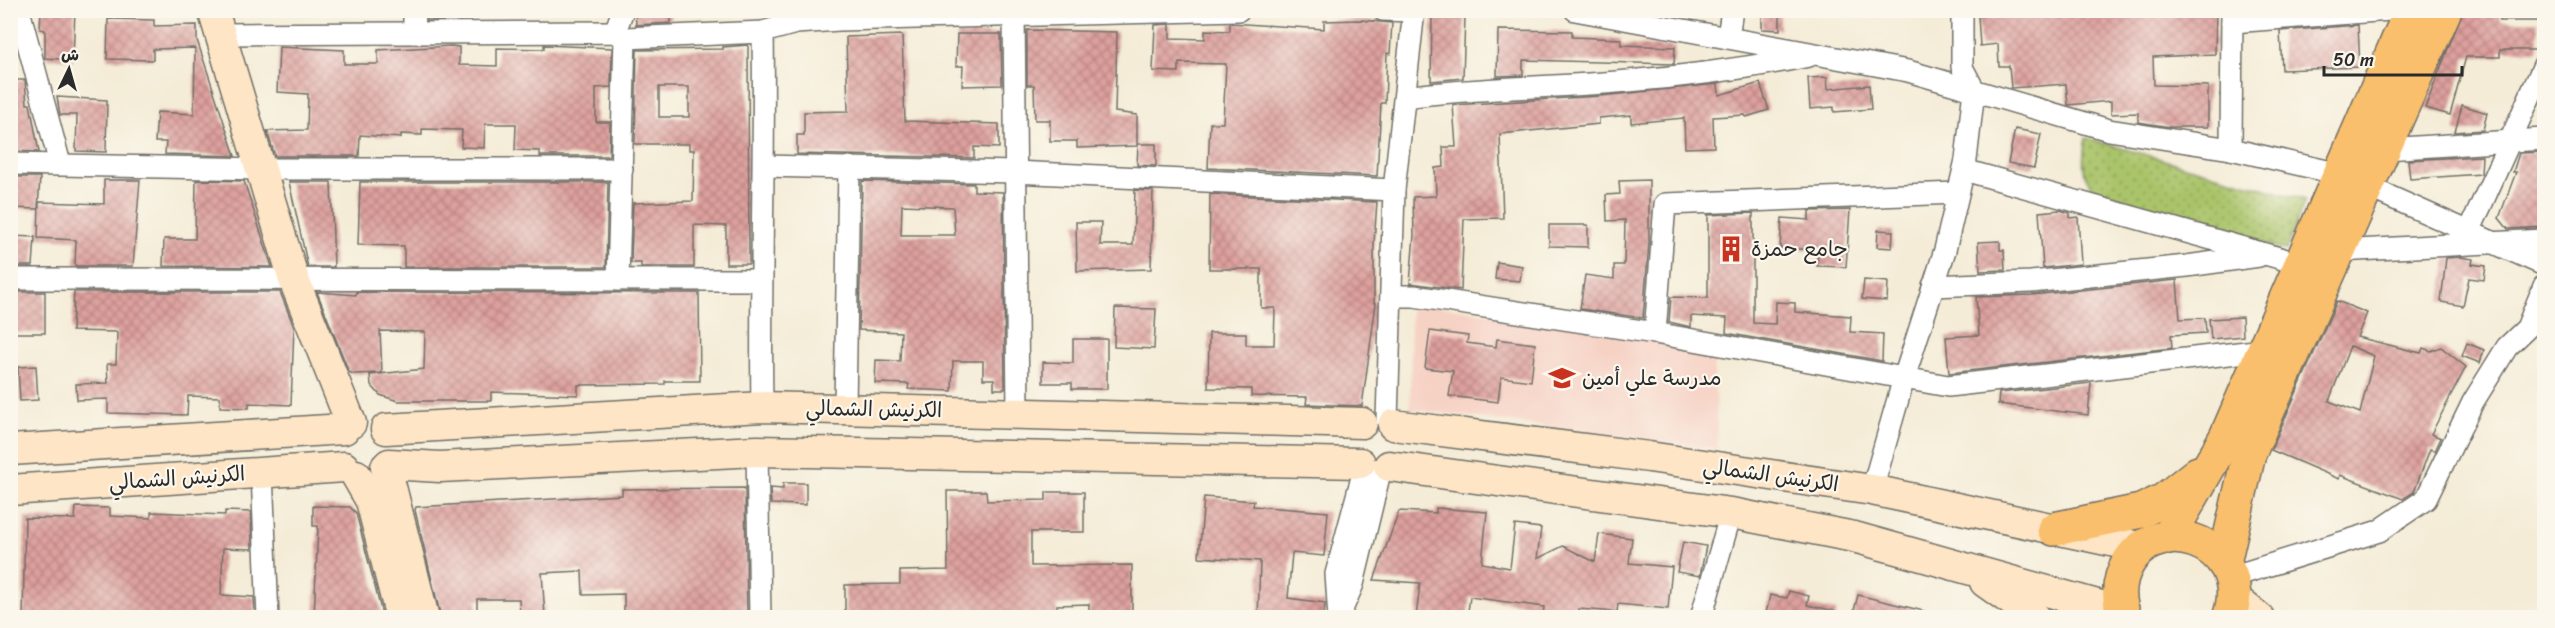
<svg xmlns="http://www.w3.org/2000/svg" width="2555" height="628" viewBox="0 0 2555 628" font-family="Sriracha,'Playpen Sans Arabic',sans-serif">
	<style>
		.built { fill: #f6d2c5 }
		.green { fill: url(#green-dots); stroke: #6a784a; stroke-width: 1.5 }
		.building { fill: url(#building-cross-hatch); fill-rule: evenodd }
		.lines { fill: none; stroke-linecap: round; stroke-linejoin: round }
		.street-casing { stroke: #716f67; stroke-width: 24 }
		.secondary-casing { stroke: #716f67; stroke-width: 33 }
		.primary-casing { stroke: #716f67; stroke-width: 36 }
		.street { stroke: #fff; stroke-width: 21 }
		.secondary { stroke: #fde5c5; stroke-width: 30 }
		.primary { stroke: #f9bf6d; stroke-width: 33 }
		.labels { text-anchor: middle; stroke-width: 4.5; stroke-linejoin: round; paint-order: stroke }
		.poi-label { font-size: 21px; fill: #2b2b2b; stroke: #fbf7ec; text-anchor: start }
		.street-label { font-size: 21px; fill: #2b2b2b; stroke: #fbf7ec }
	</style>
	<defs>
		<pattern id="green-dots" width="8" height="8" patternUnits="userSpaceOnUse" patternTransform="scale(1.5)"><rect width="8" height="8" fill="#aac46a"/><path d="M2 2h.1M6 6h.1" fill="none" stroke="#8b9f57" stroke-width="1.8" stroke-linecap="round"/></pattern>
		<pattern id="building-cross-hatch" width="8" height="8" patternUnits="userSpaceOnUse" patternTransform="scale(1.5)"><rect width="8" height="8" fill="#dea09e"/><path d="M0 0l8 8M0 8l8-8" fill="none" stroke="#b48381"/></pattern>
	</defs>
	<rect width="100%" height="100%" fill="#fbf7ec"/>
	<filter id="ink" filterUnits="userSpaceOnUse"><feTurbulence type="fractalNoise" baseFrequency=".0167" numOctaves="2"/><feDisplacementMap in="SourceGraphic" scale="12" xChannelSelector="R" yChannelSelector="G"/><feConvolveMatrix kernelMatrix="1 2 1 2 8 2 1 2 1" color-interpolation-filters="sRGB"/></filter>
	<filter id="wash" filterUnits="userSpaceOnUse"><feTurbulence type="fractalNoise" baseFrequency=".008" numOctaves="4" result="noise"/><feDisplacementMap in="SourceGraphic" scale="24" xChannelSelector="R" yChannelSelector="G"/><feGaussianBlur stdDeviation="1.35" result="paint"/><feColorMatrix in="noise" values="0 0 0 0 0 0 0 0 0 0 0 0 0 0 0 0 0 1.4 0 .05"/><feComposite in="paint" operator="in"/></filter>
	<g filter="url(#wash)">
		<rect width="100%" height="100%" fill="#f4ecd7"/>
		<polygon class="built" points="1411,302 1713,347 1718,449 1410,409"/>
		<path class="green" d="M2086,138L2305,200L2286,250L2103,198C2081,180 2081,165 2086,138Z"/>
		<g id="blocks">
			<g class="building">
				<polygon points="41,10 75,10 73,60 45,58 45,30 40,29"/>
				<rect x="427" y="10" width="24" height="10"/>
				<polygon points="635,10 671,10 671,23 636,25"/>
				<polygon points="1762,10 1780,10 1780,30 1762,29"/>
				<polygon points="2048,10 2216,10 2215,54 2153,57 2154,85 2208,86 2208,127 2170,127 2138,122 2138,113 2111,114 2111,101 2068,105 2066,84 2011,88 2009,66 1999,66 1998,44 1980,46 1978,16"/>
				<polygon points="2463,10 2500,10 2500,21 2538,21 2538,50 2500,50 2500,57 2466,57 2450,115 2425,108"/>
				<polygon points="1432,15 1465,16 1463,78 1431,81"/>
				<polygon points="108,19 154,20 154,26 197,25 197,40 235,156 165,154 166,142 155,142 157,112 194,114 195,48 153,49 153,60 107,59"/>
				<polygon points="1361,20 1392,23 1390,54 1387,53 1385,103 1381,103 1377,176 1208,168 1210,123 1223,123 1226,64 1179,63 1179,72 1153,71 1155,25 1170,24 1170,38 1205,39 1205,30 1230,31 1230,23 1324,29 1324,21"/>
				<polygon points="2358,25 2360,67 2282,70 2280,31"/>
				<polygon points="1027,30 1117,32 1115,112 1137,115 1137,146 1077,148 1077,141 1050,141 1050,120 1035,120 1034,85 1027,85"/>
				<polygon points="1498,30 1572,31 1572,37 1621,39 1621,45 1675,47 1674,64 1523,60 1523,75 1497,76"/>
				<polygon points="957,34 1001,34 1002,85 962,86 963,66 956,66"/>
				<polygon points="902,35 905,121 999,124 999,148 974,147 974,158 797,154 797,135 804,135 804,112 848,111 846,37"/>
				<polygon points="544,45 612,48 611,87 596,88 596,122 610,122 609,156 540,156 540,151 515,150 516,124 485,124 484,148 461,147 462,130 422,129 422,135 401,134 401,138 360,135 359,156 275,156 267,131 307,130 308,94 277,92 279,47 344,50 344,64 378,64 378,50 451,46 459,47 459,65 497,66 497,48 544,49"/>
				<path d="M748,45L749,264H726V226L694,225V267H641V263H631L633,203L693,201L694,150H689V144H635L637,50L723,49V47ZM659,87H689V117H659Z"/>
				<polygon points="1827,77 1828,89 1869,85 1871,109 1834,112 1834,107 1810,109 1808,78"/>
				<polygon points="10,80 25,80 27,104 30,104 39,152 10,151"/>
				<polygon points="1760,83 1769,110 1746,117 1745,115 1713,117 1714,147 1685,148 1684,118 1631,123 1631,115 1599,118 1599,124 1500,134 1503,218 1464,219 1461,290 1410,283 1414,235 1413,197 1436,196 1435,168 1444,167 1443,147 1456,147 1453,105 1601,96 1718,84 1719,95"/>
				<polygon points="57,97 107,100 106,152 76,151 77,115 60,115"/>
				<polygon points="2462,105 2487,113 2483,130 2455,132"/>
				<polygon points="2015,129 2041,134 2034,168 2008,163"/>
				<polygon points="1138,144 1156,144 1156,166 1137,165"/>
				<polygon points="2544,152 2544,227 2508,229 2499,218 2516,172 2513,172 2519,153"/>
				<polygon points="2482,156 2481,174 2410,179 2408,160"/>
				<polygon points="10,177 40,177 38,209 10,208"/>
				<polygon points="104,180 140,180 133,266 75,266 76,240 38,238 39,202 104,204"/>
				<polygon points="196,180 244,181 272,267 163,266 164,239 195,239"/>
				<polygon points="1649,180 1649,242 1643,318 1580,309 1585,275 1614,279 1614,265 1624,265 1625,220 1607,221 1606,195 1620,194 1619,181"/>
				<path d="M862,181L974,184V191L1003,192L1005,389H994V379H983V361H953L952,391L908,389L909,384L875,383L876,360L900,361L901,332L859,330ZM902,205L953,207L955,235H901Z"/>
				<polygon points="289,182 331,182 334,267 308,267"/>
				<polygon points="360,182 608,182 606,267 404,267 404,246 358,245"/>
				<polygon points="1135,190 1153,191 1151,269 1077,271 1076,222 1101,222 1100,245 1133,245"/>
				<polygon points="1210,194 1377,202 1374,243 1374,303 1376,303 1362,406 1306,404 1307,397 1251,396 1251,389 1208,388 1209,333 1246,333 1246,345 1274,345 1275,308 1261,308 1261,269 1209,269"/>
				<polygon points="1850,210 1846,267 1817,266 1818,250 1780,248 1782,218 1809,220 1809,211"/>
				<polygon points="2060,210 2070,213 2070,218 2078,217 2081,264 2043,268 2039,212"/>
				<polygon points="1753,213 1753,323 1775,324 1776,302 1795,303 1795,312 1851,316 1850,332 1883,334 1882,361 1726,333 1727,318 1691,316 1691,327 1669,322 1671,297 1708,298 1708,215"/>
				<polygon points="1549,225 1588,225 1588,247 1549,246"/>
				<polygon points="1878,230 1893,231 1892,248 1877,247"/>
				<polygon points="10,236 35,237 33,266 10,266"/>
				<polygon points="2000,241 2000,250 2004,250 2005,270 1980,271 1978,242"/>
				<polygon points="2461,257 2473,259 2472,264 2486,266 2484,280 2469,278 2463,306 2441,302 2446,258"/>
				<polygon points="1497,262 1522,266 1520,281 1495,279"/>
				<polygon points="1864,280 1888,282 1887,301 1862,299"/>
				<polygon points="2177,280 2180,319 2205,318 2206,333 2171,335 2172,348 1949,373 1946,337 1979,335 1976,297 2032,295"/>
				<rect x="10" y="292" width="35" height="41"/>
				<polygon points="74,292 280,292 294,327 291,405 249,403 249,408 220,407 220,397 188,396 187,415 108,413 108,399 77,400 76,384 108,383 107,364 116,364 117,332 72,331"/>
				<polygon points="317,292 356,295 356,292 699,293 700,381 665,381 665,384 578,385 578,395 491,392 491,401 398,401 380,395 371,385 370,375 424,369 425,332 380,331 382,373 353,374 349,372"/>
				<path d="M2337,301L2367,313L2357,337L2421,353L2423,348L2431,351L2441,347L2466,367L2431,434L2441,438L2435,451L2430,449L2414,492L2403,499L2340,475L2339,479L2271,450ZM2350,346L2374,356L2360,413L2329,401Z"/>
				<polygon points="1115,308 1156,309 1154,349 1114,347"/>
				<polygon points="2242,317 2243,336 2211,339 2209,319"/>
				<polygon points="1430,331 1468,336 1467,343 1496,347 1497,339 1535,344 1531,381 1501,377 1498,402 1449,396 1453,371 1425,368"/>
				<polygon points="1073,339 1107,339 1107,389 1072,389 1072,383 1043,383 1043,362 1073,363"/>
				<polygon points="2467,343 2484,350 2480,363 2462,356"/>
				<polygon points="36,366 38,400 20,401 18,367"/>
				<polygon points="2091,383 2088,415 1998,404 1999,393"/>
				<polygon points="783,483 806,483 806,505 771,504 770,488 783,489"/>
				<polygon points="745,488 747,618 624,618 624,594 583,595 582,571 542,573 545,616 520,618 519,599 477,599 477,618 441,618 415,510 416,507 622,495 622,489"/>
				<polygon points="947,491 986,491 987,501 1046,500 1046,492 1084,492 1084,532 1031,532 1031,566 1132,565 1132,618 1089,618 1089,604 1057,605 1057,618 845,618 845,585 900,584 900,571 948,570"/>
				<polygon points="1204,497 1254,501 1253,506 1328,512 1324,556 1292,553 1288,598 1325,603 1324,618 1258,618 1260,561 1199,557"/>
				<polygon points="313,506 350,507 356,513 383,618 314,618 318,526 313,526"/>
				<polygon points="76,507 110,508 110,516 151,518 151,512 225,515 225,511 251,512 252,549 223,548 221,595 254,597 255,618 23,618 25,518 75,519"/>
				<polygon points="1436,508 1487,512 1482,563 1510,568 1515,525 1541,528 1537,559 1563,546 1595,562 1599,534 1632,538 1629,563 1672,567 1668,609 1618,604 1617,612 1579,609 1579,618 1574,618 1543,615 1544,607 1470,597 1467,618 1416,618 1420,583 1374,580 1399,511 1436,513"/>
				<polygon points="1683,542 1706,546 1700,576 1677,572"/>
				<polygon points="1789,591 1809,596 1807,605 1836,611 1836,618 1765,618 1770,595 1787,598"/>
				<polygon points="1858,595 1928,612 1928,618 1852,618"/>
			</g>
		</g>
	</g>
	<g filter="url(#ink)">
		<use href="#blocks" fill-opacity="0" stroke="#716f67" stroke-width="1.5"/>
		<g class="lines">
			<g class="street-casing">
				<g id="street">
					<polyline points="19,10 60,164"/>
					<polyline points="414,10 414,33"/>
					<polyline points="1014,10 1018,413"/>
					<polyline points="1383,10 1414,11"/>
					<polyline points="1575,10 1908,71 2109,130 2231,149 2340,174"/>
					<polyline points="2232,22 2390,10"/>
					<polyline points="615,32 623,10"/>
					<polyline points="220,34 615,32 625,38 763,32 796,23 839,20 1239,10"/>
					<polyline points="1728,37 1732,10"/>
					<path d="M1405,97C1479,87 1554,88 1628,81C1689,76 1750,68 1809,56"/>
					<polyline points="2231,149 2232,10"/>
					<polyline points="2385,149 2544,139"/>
					<polyline points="10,164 262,169 622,169"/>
					<polyline points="765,166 1014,172 1394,190"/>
					<polyline points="1964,170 2301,264"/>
					<polyline points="2368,187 2544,265"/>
					<polyline points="2469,232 2544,65"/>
					<polyline points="2339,251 2544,240"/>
					<polyline points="10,279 760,280"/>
					<polyline points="618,280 625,38"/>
					<polyline points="1933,286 2031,282 2187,266 2259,256"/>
					<polyline points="1392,296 1414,296 1655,333 1948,386 2264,350"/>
					<polyline points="1655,333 1665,204 1957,193"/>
					<path d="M762,407C760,282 765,157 763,32"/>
					<polyline points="845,407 849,167"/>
					<polyline points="1387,420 1394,190 1414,10"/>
					<polyline points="757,451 760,618"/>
					<polyline points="262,473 268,618"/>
					<polyline points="1872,490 1904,378 1945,250 1966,160 1974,90 1962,67 1962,10"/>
					<polyline points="2231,577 2379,531 2426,499 2473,402 2507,347 2527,328 2544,286"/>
					<polyline points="1340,614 1353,584 1381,468"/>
					<polyline points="1339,618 1336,574 1365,466"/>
					<polyline points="1701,618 1731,513"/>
				</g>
			</g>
			<g class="secondary-casing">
				<g id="secondary">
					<polyline points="213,10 294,280 351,423"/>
					<polyline points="1393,425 1649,457 1872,490 2144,548"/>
					<polyline points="386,429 762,407 1362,423"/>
					<polyline points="10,450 344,429"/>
					<polyline points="389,464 440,467 757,451 1360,463"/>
					<polyline points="1389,466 1731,513 1854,537 2122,612"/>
					<polyline points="386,467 424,618"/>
					<polyline points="356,475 371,501 401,618"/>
					<polyline points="10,490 344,467"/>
					<polyline points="1985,582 2036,618"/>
					<polyline points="2234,598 2259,618"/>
				</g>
			</g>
			<g class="primary-casing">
				<g id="primary">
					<polyline points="2054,529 2141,511 2164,500 2198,473"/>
					<polyline points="2168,538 2226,437 2411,10"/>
					<polyline points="2224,563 2249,454 2445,10"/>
					<path d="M2125,618C2119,604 2118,591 2122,577C2145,504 2257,540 2229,618"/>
				</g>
			</g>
			<use href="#street" class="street"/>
			<use href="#secondary" class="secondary"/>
			<use href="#primary" class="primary"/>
		</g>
	</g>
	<defs>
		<g id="building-bare" transform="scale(2.07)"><path d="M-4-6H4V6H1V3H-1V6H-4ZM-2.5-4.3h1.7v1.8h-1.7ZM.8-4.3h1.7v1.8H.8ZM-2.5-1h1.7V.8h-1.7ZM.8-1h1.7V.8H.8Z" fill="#c8321e" stroke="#fbf7ec" stroke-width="2.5" paint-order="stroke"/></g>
		<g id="school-bare" transform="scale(2.07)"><path d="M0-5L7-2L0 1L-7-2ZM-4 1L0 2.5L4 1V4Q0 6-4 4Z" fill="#c8321e" stroke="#fbf7ec" stroke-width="2.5" paint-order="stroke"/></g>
	</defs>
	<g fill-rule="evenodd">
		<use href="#building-bare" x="1731" y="249"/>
		<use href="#school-bare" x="1562" y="378"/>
	</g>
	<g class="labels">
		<g class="poi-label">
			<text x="1751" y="256">جامع حمزة</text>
			<text x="1582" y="385">مدرسة علي أمين</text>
		</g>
		<g class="street-label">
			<text transform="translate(874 409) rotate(1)" y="7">الكرنيش الشمالي</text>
			<text transform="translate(1771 475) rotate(8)" y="7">الكرنيش الشمالي</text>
			<text transform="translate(177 478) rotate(-4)" y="7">الكرنيش الشمالي</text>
		</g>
	</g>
	<rect width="2555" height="628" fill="none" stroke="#fbf7ec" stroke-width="36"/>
	<g transform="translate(69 69) rotate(5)" stroke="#fbf7ec" stroke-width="4.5" paint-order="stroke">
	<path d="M0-4.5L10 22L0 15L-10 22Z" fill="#2b2b2b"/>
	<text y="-9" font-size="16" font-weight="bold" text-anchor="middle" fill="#2b2b2b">ش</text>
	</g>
	<path d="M2324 66v9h138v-9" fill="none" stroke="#2b2b2b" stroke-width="3"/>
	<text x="2333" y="66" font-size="18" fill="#2b2b2b" stroke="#fbf7ec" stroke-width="4.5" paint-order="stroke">50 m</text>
</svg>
